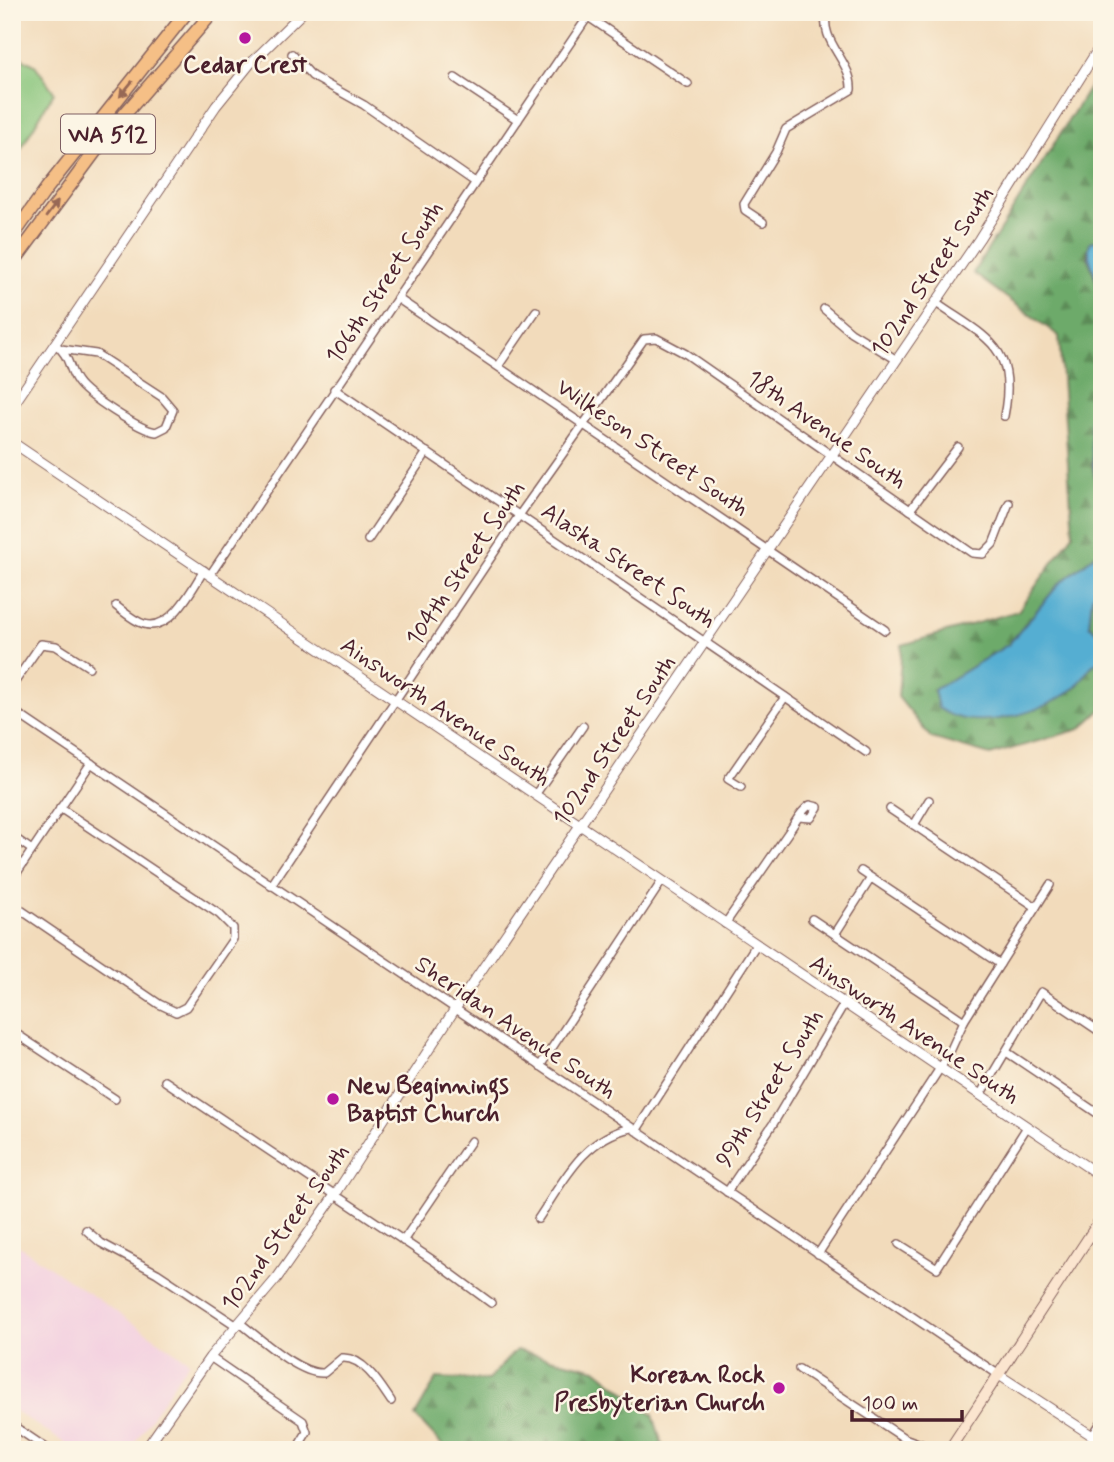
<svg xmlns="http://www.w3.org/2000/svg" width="1114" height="1462" viewBox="0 0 1114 1462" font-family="Mynerve,sans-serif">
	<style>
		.built { fill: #f3cfe0 }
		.forest { fill: url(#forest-firs); stroke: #5c644a; stroke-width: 2 }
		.pitch { fill: #87c47a; stroke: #687252; stroke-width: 2 }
		.water { fill: #55aed2; stroke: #50667e; stroke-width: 2 }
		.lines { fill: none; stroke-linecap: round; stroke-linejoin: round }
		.minor-casing { stroke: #85615d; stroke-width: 10 }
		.tertiary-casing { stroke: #85615d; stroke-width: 11 }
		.secondary-casing { stroke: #85615d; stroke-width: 12 }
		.motorway-casing { stroke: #85615d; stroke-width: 15 }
		.minor { stroke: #fff; stroke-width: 7 }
		.tertiary { stroke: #fff; stroke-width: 9 }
		.secondary { stroke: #fbe5cf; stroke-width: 10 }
		.motorway { stroke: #f5bf86; stroke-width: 12 }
		.oneway { fill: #976754 }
		.poi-dot { fill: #b5179e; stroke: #fcf5e5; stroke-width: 2.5 }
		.labels { text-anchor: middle; stroke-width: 5; stroke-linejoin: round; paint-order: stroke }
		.shield { fill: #fcf5e5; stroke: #7f5f63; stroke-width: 2 }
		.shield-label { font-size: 23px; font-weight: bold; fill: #4a1f2b }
		.poi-label { font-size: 24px; font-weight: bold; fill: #4a1f2b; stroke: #fcf5e5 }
		.street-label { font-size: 24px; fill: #4a1f2b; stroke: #fcf5e5 }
	</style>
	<defs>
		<pattern id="forest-firs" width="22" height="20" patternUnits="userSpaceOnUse" patternTransform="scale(1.75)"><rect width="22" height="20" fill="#6daa6a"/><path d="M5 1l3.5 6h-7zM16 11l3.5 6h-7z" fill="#5c8a57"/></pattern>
	</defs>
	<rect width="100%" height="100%" fill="#fcf5e5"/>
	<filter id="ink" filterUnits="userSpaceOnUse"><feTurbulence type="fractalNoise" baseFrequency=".0143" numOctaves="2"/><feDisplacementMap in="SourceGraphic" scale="14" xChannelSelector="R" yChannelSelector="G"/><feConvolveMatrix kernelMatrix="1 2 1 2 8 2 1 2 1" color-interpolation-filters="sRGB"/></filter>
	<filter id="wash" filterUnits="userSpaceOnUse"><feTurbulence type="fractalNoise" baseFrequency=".00686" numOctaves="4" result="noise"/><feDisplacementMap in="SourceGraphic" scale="28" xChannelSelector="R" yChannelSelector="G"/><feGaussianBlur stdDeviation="1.57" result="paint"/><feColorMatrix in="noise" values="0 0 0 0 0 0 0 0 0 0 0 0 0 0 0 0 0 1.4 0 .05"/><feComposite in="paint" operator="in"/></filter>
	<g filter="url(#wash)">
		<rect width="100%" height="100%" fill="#f2dbbb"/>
		<polygon class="built" points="13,1242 189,1361 130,1450 75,1450 12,1409"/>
		<g class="forest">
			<polygon points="1102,67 1102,240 1090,242 1087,255 1098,286 1092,464 1102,515 1099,552 1059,584 1009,644 934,690 1075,689 1090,664 1102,660 1102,709 1080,729 990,755 931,738 898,697 902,645 1018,611 1073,534 1059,336 973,273"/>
			<polygon points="1102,585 1102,632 1098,633 1089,625 1092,597"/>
			<polygon points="516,1350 596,1369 653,1415 664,1450 447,1450 415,1416 437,1378 488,1380"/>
		</g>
		<polygon class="pitch" points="12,53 35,65 54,92 12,164"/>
		<g class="water">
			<path d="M1102,240V515C1095,482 1090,451 1091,418C1091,375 1104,331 1098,288C1096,270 1085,260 1090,242Z"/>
			<path d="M1102,540V585L1092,597L1089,625L1098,633L1102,632V660C1085,666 1085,681 1072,690C1038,714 974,734 938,708L934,690L1009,644L1059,584L1099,552Z"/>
		</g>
	</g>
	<g filter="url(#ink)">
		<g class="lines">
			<g class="minor-casing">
				<g id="minor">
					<polyline points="581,12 688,84"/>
					<polyline points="292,54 312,76 364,105 475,182"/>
					<polyline points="455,78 518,120"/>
					<path d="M763,222L745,210L744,204L776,152L786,129L851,90C853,62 818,41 827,12"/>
					<polyline points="397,298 885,630"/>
					<path d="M936,303C986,338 1018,346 1004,416"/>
					<polyline points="824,309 851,332 897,360"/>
					<path d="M55,344C70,355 68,368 77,381C86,395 140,430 156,432L166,427L173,410L162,397L96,354L61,349"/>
					<polyline points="499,365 536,311"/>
					<polyline points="334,389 866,752"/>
					<polyline points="910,510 958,447"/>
					<polyline points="368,540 427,452"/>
					<polyline points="210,575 591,12"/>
					<path d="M116,606C124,612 134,621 144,624C171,632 193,588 204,570"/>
					<polyline points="12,686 41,644 56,646 89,667"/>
					<polyline points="12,710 999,1375"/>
					<polyline points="741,787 728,779 785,697"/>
					<polyline points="535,795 583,726"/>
					<polyline points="890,809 1036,907"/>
					<polyline points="914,825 929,800"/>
					<polyline points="12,836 32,850"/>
					<polyline points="861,871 1000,964"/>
					<polyline points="12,880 91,763"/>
					<polyline points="271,886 520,514 644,339 656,338 686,354 972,553 983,554 993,544 1009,503"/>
					<polyline points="12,904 159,1004 176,1012 186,1007 233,939 233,928 219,914 60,808"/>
					<polyline points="812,919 964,1021"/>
					<path d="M725,924L792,827C797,819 802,810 810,805L818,807L811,818L799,817"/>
					<polyline points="835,934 871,878"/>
					<polyline points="12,1031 115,1099"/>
					<polyline points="1008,1053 1100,1115 1102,1112"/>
					<polyline points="540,1066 662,881"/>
					<polyline points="165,1081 434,1261 491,1303"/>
					<polyline points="980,1095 1041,992 1102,1033"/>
					<polyline points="636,1131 756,945"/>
					<polyline points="727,1192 773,1124 844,1004"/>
					<path d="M538,1219C563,1182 583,1138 631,1128"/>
					<polyline points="86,1230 101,1243 157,1273 237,1326"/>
					<polyline points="403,1241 471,1141"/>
					<polyline points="899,1244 937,1268 1027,1127"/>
					<polyline points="818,1254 948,1056 964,1021 1050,885"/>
					<path d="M240,1323C260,1338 299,1375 324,1373L342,1358C363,1356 381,1386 391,1401"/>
					<polyline points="210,1357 303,1421 307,1432 296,1450"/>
					<polyline points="799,1369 904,1438 937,1450"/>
					<polyline points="12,1425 49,1450"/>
					<polyline points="1093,1435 1102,1421"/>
				</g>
			</g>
			<g class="tertiary-casing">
				<g id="tertiary">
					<polyline points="12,407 216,106 250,64 303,12"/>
					<polyline points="12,442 1102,1177"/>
					<polyline points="999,1375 1102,1442"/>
					<polyline points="145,1450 210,1357 277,1278 335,1195 455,1009 979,239 1102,43"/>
				</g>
			</g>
			<g class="secondary-casing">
				<g id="secondary">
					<polyline points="1095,12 1102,21"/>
					<polyline points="949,1450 1102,1217"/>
				</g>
			</g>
			<g class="motorway-casing">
				<g id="motorway">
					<polyline points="12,237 47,188 187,12"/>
					<polyline points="12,264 111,130 213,12"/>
				</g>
			</g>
			<use href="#minor" class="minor"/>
			<use href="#tertiary" class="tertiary"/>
			<use href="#secondary" class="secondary"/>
			<use href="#motorway" class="motorway"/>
		</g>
		<defs><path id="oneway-solid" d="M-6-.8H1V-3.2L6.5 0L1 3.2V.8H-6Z" transform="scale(1.75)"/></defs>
		<g class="oneway">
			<use href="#oneway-solid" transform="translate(126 89) rotate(129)"/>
			<use href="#oneway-solid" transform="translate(52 209) rotate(-53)"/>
		</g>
	</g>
	<g class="poi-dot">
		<circle cx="245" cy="38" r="7"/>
		<circle cx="333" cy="1099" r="7"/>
		<circle cx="779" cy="1388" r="7"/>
	</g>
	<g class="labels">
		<rect class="shield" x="61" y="114.5" width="94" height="39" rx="5"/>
		<g class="shield-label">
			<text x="108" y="142">WA 512</text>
		</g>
		<g class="poi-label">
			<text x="245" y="72">Cedar Crest</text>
			<text x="347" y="1093" text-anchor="start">New Beginnings<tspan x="347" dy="28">Baptist Church</tspan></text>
			<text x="765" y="1382" text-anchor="end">Korean Rock<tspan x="765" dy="28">Presbyterian Church</tspan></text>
		</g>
		<g class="street-label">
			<text transform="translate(932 271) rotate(-56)" y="8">102nd Street South</text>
			<text transform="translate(384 282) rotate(-56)" y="8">106th Street South</text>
			<text transform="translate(827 429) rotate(35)" y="8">18th Avenue South</text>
			<text transform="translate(653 447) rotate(34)" y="8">Wilkeson Street South</text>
			<text transform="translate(465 563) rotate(-56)" y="8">104th Street South</text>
			<text transform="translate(629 565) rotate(34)" y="8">Alaska Street South</text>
			<text transform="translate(446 711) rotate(34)" y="8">Ainsworth Avenue South</text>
			<text transform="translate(614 740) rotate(-56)" y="8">102nd Street South</text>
			<text transform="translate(516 1027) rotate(34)" y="8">Sheridan Avenue South</text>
			<text transform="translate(915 1029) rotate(34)" y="8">Ainsworth Avenue South</text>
			<text transform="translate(769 1088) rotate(-58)" y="8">99th Street South</text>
			<text transform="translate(285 1227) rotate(-54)" y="8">102nd Street South</text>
		</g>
	</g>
	<rect width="1114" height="1462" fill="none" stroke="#fcf5e5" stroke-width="42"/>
	<path d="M852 1410v10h110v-10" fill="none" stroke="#4a1f2b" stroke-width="3.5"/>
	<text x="862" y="1410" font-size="21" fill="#4a1f2b" stroke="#fcf5e5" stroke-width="5" paint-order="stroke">100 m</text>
</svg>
